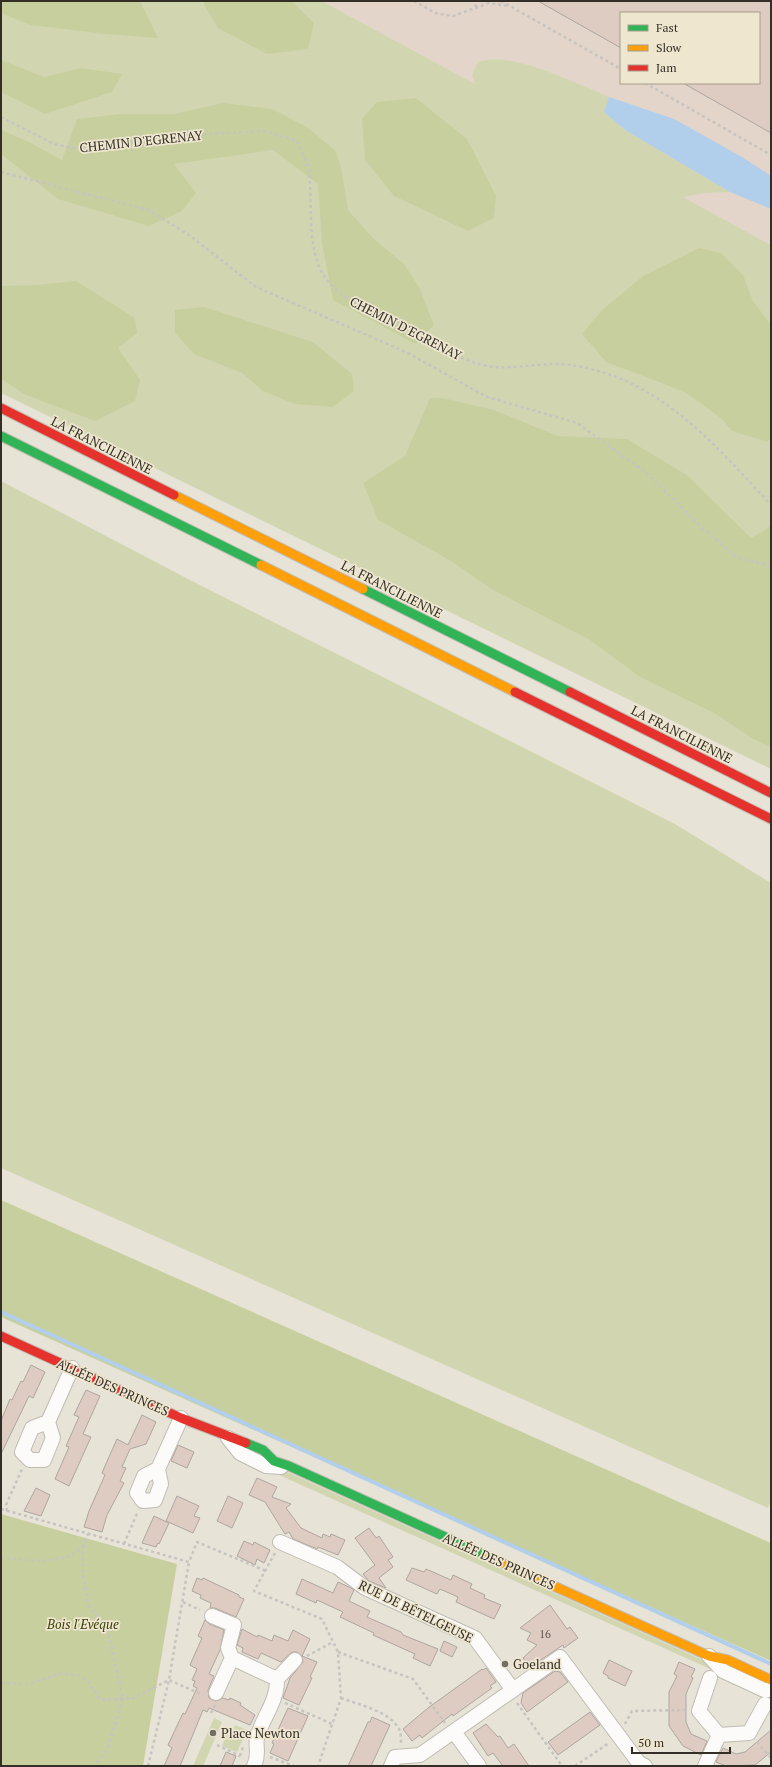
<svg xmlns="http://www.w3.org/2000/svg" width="772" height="1767" viewBox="0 0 772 1767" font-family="'PT Serif',serif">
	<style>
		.industrial { fill: #e4d5ca; fill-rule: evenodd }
		.green { fill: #d1d6b1 }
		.forest { fill: #c8cf9f }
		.water { fill: #b1ceeb }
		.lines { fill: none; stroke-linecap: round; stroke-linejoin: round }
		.stream { stroke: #b1ceeb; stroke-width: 4 }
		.building { fill: #deccc3; stroke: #ada6a1 }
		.street-casing { stroke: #c0bcb3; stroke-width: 16 }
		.fast-casing { stroke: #c0bcb3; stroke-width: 11 }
		.slow-casing { stroke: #c0bcb3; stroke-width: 11 }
		.jam-casing { stroke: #c0bcb3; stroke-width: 11 }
		.path { stroke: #c6c4c0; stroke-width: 2.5; stroke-dasharray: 3 3; stroke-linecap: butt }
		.street { stroke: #fcfbf9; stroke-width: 14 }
		.fast { stroke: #30b455; stroke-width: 9 }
		.slow { stroke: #ff9f0a; stroke-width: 9 }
		.jam { stroke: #e5322d; stroke-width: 9 }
		.poi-dot { fill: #726e65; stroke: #efe6d0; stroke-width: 1.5 }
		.labels { text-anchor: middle; stroke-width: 3.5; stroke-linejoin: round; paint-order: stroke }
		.number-label { font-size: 11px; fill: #5e574f }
		.street-label { font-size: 13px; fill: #332f27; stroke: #efe6d0 }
		.park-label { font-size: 13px; font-style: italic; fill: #363f03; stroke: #efe6d0 }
		.poi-label { font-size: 13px; fill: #332f27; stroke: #efe6d0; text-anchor: start }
	</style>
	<rect width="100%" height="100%" fill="#e8e3d7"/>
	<path class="industrial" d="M322,1H771V245ZM621,13H759V83H621Z"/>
	<g class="green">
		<path d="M1,1H322L475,84L472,75L478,62C511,50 577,84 609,97L604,112L625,130L730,192L706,193L683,197L771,245V769L1,393Z"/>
		<polygon points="1,481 192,581 675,824 771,883 771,1501 768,1508 1,1168"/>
		<polygon points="268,1470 287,1472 707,1662 717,1672"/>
		<polygon points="214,1718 222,1722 203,1766 193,1766"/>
		<polygon points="235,1725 247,1730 237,1752 222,1746 226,1735 231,1736"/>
	</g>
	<g class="forest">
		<polygon points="1,1 140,1 158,38 105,34 31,25 1,13"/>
		<polygon points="205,1 292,1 314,23 308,49 267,54 218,28 204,5"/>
		<polygon points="1,60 44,77 81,68 122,74 112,92 45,114 1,92"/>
		<polygon points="416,98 467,139 496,196 494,218 468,231 394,196 365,160 362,119 377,102"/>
		<polygon points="223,103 272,109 307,127 335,150 341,167 348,210 374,239 404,264 419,287 434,325 416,344 333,300 322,243 318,184 273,150 174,164 196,193 182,211 149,226 58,199 1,154 1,130 29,142 62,160 77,119 120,114 174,114"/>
		<polygon points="699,248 721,253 743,275 753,301 771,325 771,437 767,442 732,431 722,419 685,392 606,362 582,334 601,311 643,276"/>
		<polygon points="76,281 135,318 137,333 118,348 140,380 135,401 95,421 26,395 1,379 1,286 36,285"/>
		<polygon points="204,307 313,342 352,374 354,391 333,407 295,404 263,391 242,373 194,354 175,333 175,310"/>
		<polygon points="430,398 443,398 494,410 558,436 627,439 687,475 751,538 771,526 771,747 753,739 716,714 640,677 590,640 493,590 451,561 378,520 363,483 405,456"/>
		<polygon points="1,1200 771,1543 771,1661 1,1317"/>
		<polygon points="1,1514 177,1564 143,1766 1,1766"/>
	</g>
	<polygon class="water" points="609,97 674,119 742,157 771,176 771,209 730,192 625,130 604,112"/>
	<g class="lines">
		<polyline class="stream" points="1,1312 771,1664"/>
	</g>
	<g class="building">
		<polygon points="538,1 771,1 771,133 683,83 759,83 759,13 621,13 621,48"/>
		<polygon points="31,1365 45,1372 33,1398 29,1396 1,1454 1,1421 10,1399 12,1400 21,1381 23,1382"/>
		<polygon points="86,1390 100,1396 83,1434 91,1437 69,1486 55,1479 69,1447 66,1446 79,1417 74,1415"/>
		<polygon points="142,1415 156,1422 146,1444 130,1449 122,1467 126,1468 120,1481 124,1483 107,1515 102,1532 84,1527 89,1511 105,1475 102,1473 105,1466 117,1439 128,1445"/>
		<polygon points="178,1445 194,1452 187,1468 171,1461"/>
		<polygon points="257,1478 277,1487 272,1497 291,1504 286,1508 301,1528 322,1538 323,1534 330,1537 331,1534 345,1540 338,1555 318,1547 317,1549 293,1539 289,1532 285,1534 265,1502 249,1495"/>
		<polygon points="36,1488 50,1495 41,1516 24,1511"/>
		<polygon points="177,1496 199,1506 194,1516 200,1518 193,1533 166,1521"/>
		<polygon points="228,1496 243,1503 232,1528 217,1521"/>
		<polygon points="154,1516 169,1523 159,1544 158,1543 156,1547 142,1543"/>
		<polygon points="369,1528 376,1538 379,1536 393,1557 388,1560 393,1567 379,1578 386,1588 369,1581 363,1574 375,1565 355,1538"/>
		<polygon points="244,1541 253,1545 254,1542 270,1550 264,1563 257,1559 255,1565 237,1556"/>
		<polygon points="412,1568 424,1572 426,1569 451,1580 453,1575 472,1584 470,1588 485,1595 484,1598 501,1605 494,1619 456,1602 458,1597 440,1589 437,1594 406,1580"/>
		<polygon points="197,1578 202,1580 203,1578 239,1595 239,1597 244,1599 236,1617 215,1608 210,1608 211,1603 200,1598 201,1595 192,1591"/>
		<polygon points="302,1579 333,1593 338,1582 351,1588 354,1590 349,1601 370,1611 367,1617 401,1632 403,1635 438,1649 430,1666 413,1658 415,1654 373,1635 374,1633 340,1617 343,1612 317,1600 316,1603 296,1594"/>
		<polygon points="550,1605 567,1629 570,1627 578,1638 564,1648 563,1645 530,1667 523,1658 537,1645 527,1640 531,1633 520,1628"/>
		<polygon points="205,1620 209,1624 224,1630 220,1650 209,1674 214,1676 208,1690 209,1698 216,1701 223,1698 229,1700 230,1698 241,1703 240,1705 255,1715 250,1725 209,1708 207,1712 203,1710 180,1766 164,1766 172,1748 168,1745 183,1713 185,1714 197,1688 193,1686 195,1681 192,1680 197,1669 190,1665 202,1638 198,1636"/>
		<polygon points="242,1629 257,1637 258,1635 272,1641 274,1635 288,1641 293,1630 310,1639 302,1656 297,1652 292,1652 281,1662 261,1653 258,1659 242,1652 243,1648 237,1645"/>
		<polygon points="444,1641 457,1647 452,1657 440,1651"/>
		<polygon points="302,1656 317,1662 310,1677 312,1678 299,1705 283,1698 290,1678 303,1662"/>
		<polygon points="609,1660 632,1671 625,1686 608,1678 608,1676 603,1673"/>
		<polygon points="679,1662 695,1669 691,1677 693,1678 686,1694 686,1722 691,1734 707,1741 701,1755 683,1746 669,1726 669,1692 677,1676 674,1674"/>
		<polygon points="486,1668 496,1682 490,1686 492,1688 453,1716 452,1714 422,1738 420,1735 412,1741 403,1729 428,1708 482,1669 483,1670"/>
		<polygon points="555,1671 560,1672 568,1682 527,1712 521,1703 523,1693"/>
		<polygon points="288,1708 308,1716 288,1761 270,1753 274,1744 272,1743"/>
		<polygon points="590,1712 600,1725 558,1755 548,1742"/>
		<polygon points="372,1717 390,1725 371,1766 348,1766 368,1722 370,1722"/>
		<polygon points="486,1724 498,1737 500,1736 508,1748 514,1744 529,1766 503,1766 493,1753 488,1756 473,1733"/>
		<polygon points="771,1730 771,1752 755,1765 726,1766 716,1762 723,1748 736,1754 745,1752"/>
		<polygon points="226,1752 236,1756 232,1766 220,1766"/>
	</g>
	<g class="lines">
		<g class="street-casing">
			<g id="street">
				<polyline points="48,1422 53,1438 44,1460 30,1460 22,1452 32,1428 48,1422 72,1368"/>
				<polyline points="228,1438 240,1453 266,1466 281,1467"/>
				<polyline points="158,1469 161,1484 155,1500 143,1501 137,1493 144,1476 158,1469 181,1418"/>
				<polyline points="280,1542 337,1567 365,1588 475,1638 513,1690"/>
				<polyline points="212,1616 234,1625 228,1648 232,1658 216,1693"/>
				<polyline points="709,1656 723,1671 764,1690 771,1690"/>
				<path d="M232,1658L277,1679C278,1701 262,1718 257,1738C255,1748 260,1753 254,1766"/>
				<polyline points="710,1678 699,1711 719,1735 749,1733 765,1704"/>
				<polyline points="277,1679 295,1660"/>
				<polyline points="454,1732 479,1766"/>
				<polyline points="391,1766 395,1757 420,1755 560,1657 639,1763 645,1766"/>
				<polyline points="705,1766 719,1735"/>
			</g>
		</g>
		<g class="fast-casing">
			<g id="fast">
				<polyline points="1,436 261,565"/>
				<polyline points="363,589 570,692"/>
				<polyline points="246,1443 263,1450 274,1461 289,1466 485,1555"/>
			</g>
		</g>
		<g class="slow-casing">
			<g id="slow">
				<polyline points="174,495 363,589"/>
				<polyline points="261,565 515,692"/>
				<polyline points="485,1555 709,1656 728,1660 771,1680"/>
			</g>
		</g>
		<g class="jam-casing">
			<g id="jam">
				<polyline points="1,408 174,495"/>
				<polyline points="515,692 771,819"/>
				<polyline points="570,692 771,793"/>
				<polyline points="1,1336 181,1418 246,1443"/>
			</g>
		</g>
		<g class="path">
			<polyline points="414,1 435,13 453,16 489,3 508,6"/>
			<polyline points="501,1 621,69"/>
			<polyline points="475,7 478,1"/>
			<polyline points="645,83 771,155"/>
			<path d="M1,117L54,144L73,148H96L189,135L266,131L297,141C301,150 308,162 309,172C313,204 306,248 324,276C342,304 378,312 405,325C433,339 457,361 488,366C512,370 537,363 561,364C583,366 606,372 626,381C686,409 726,457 771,505"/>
			<polyline points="1,172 149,210 189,235 256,287 406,352 487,397 577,423 648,474 699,525 736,557 771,566"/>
			<polyline points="1,1509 189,1562 197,1542 266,1571"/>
			<polyline points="7,1511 6,1505 22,1469"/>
			<polyline points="124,1544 138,1511"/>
			<polyline points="83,1547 88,1534"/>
			<polyline points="275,1553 254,1591 322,1619 338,1652 341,1698 318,1766"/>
			<polyline points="1,1558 45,1561 68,1557 83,1547 83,1577 89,1606 108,1632 123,1699 107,1750 95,1766"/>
			<polyline points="183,1602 200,1610"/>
			<polyline points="338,1652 413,1679 445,1723"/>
			<polyline points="307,1656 333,1642"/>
			<polyline points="1,1683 28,1684 63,1673 79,1676 88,1682 101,1700 134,1698 169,1680 203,1695"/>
			<path d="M341,1698C359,1705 391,1711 400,1731C401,1735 401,1740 401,1744"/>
			<polyline points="285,1703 332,1724"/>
			<polyline points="517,1703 562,1766"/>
			<polyline points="211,1713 215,1705"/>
			<polyline points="625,1724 632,1711 686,1710"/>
			<polyline points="757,1742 771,1758"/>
			<polyline points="217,1745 240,1756"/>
			<polyline points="240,1756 243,1747"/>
			<polyline points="270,1757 294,1766"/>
			<polyline points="148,1766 169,1680 189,1562"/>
			<polyline points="575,1766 609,1743"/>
		</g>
		<use href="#street" class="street"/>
		<use href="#fast" class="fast"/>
		<use href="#slow" class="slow"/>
		<use href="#jam" class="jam"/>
	</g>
	<g class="poi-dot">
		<circle cx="505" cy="1664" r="4"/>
		<circle cx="213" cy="1733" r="4"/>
	</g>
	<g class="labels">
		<g class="number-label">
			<text x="545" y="1638">16</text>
		</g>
		<g class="street-label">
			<text transform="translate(141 141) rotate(-6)" y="5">CHEMIN D'EGRENAY</text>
			<text transform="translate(406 328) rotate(27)" y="5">CHEMIN D'EGRENAY</text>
			<text transform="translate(102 445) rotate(27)" y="5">LA FRANCILIENNE</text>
			<text transform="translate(392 589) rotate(27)" y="5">LA FRANCILIENNE</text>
			<text transform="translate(682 734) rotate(27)" y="5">LA FRANCILIENNE</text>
			<text transform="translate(113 1387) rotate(24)" y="5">ALLÉE DES PRINCES</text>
			<text transform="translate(499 1561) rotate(24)" y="5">ALLÉE DES PRINCES</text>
			<text transform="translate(416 1611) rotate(26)" y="5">RUE DE BÉTELGEUSE</text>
		</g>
		<g class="park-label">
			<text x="83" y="1629">Bois l'Evéque</text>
		</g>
		<g class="poi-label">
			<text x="513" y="1669">Goeland</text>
			<text x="221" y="1738">Place Newton</text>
		</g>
	</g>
	<rect width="772" height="1767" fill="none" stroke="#332f27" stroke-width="4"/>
	<rect x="620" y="12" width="140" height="72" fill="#efe6d0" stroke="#a49d8c"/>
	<rect x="628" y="25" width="20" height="6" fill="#30b455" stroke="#a49d8c"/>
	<text x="656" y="32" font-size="12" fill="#332f27">Fast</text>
	<rect x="628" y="45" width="20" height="6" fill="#ff9f0a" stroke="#a49d8c"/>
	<text x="656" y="52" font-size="12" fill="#332f27">Slow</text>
	<rect x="628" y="65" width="20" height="6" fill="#e5322d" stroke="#a49d8c"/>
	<text x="656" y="72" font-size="12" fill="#332f27">Jam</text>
	<path d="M632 1747v6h98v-6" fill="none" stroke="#332f27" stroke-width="2"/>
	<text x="638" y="1747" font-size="12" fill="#332f27" stroke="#efe6d0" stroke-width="3" paint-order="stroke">50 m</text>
</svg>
